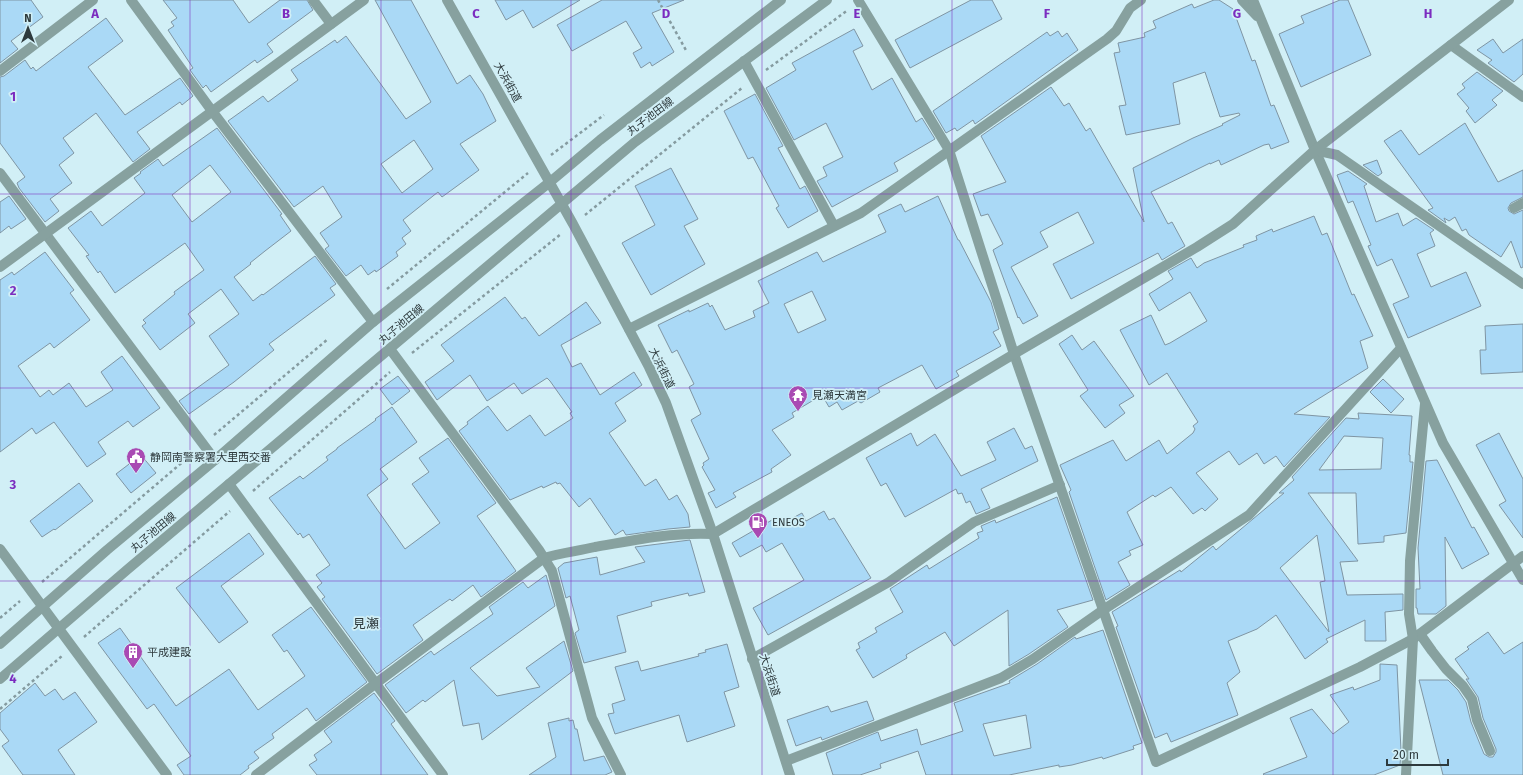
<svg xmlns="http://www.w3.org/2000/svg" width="1523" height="775" viewBox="0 0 1523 775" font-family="'Fira Sans','Noto Sans JP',sans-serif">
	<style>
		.building { fill: #aad9f6; stroke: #7f95a3; fill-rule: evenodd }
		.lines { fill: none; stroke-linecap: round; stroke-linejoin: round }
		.path { stroke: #859ba0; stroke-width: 2.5; stroke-dasharray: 3 3; stroke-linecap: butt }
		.service { stroke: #87a19f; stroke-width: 10 }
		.minor { stroke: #87a19f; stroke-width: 10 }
		.tertiary { stroke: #87a19f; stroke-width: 10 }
		.grid { fill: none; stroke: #7b2cbf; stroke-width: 1; stroke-opacity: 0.55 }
		.labels { text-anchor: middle; stroke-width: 3.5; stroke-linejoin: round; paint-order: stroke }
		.street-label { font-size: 11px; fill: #2e3a3d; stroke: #d1eff6 }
		.poi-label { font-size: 11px; fill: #2e3a3d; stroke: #d1eff6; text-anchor: start }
		.quarter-label { font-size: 13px; fill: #2e3a3d; stroke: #d1eff6 }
		.grid-label { font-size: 13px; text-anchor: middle; font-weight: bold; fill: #7b2cbf; stroke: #d1eff6; stroke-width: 3.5; stroke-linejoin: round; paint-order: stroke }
	</style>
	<rect width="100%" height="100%" fill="#d1eff6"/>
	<g class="building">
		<polygon points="0,0 31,0 43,17 11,41 18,49 0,63"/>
		<polygon points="163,0 233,0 249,23 280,0 307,0 313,10 267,44 273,52 257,63 255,60 211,92 206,85 203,88 190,70 193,68 168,30 174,26 171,22 177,18"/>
		<path d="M375,0H411L457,84L470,75L483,94L496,121L460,144L479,170L442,197L438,192L403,220L411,231L402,238L406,244L396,252L398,256L376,272L375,270L368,275L361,265L346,276L325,249L329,246L320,233L342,217L323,186L294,207L228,121L263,96L268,102L298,80L291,70L335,40L337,43L346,36L406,119L431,102ZM414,140L433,169L402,193L381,164Z"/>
		<polygon points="495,0 580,0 533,28 523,10 506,20"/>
		<polygon points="602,0 684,0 652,13 674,52 652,66 650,62 641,68 633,53 642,48 626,21 572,51 557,25"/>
		<polygon points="971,0 992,0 1002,19 910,68 895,40"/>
		<polygon points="1214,0 1219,0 1233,9 1252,61 1255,60 1271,106 1274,105 1289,142 1271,149 1269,144 1264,145 1221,165 1219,160 1210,164 1210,163 1151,192 1168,224 1172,222 1185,246 1162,260 1158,253 1071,299 1053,264 1094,243 1078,212 1040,232 1048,247 1011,267 1038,316 1023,324 1019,317 1018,318 993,250 1003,244 988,214 981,216 973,194 1006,182 981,136 1051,87 1064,106 1069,103 1086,131 1090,128 1144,222 1133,168 1193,138 1223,125 1222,124 1240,115 1239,113 1220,117 1205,72 1173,83 1180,124 1126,135 1119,106 1126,105 1114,53 1120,52 1118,43 1145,37 1144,33 1156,28 1153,21 1192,4 1194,8"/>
		<polygon points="1340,0 1348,0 1371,55 1301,87 1279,34 1304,23 1301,16"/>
		<polygon points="106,18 123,41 88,67 125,115 180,78 193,96 182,105 180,102 137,132 150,149 133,162 96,113 63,138 74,153 59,165 72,183 50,199 59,211 45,222 19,188 17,183 25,177 0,143 0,77 4,76 25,60 31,69 33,67 36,71"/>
		<polygon points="854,29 863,46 853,51 872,90 892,78 916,122 922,118 935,139 894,163 898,171 832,207 817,181 827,176 823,167 843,157 826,123 794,140 766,88 796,70 792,63"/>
		<polygon points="1058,31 1062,37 1067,33 1078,50 975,124 973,120 957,131 955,128 946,133 933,111 1047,32 1050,36"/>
		<polygon points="1493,39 1503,53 1523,39 1523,74 1514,82 1488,63 1492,60 1477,50"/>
		<polygon points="1477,72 1503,91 1492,100 1497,105 1475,123 1466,111 1469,108 1457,94 1465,88 1462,84"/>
		<polygon points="755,94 783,146 778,148 800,189 805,186 818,211 788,228 776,208 779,206 753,157 748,159 724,111"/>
		<polygon points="1465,123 1498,182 1523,170 1523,197 1511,203 1508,208 1509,211 1514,214 1523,210 1523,267 1521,268 1511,241 1501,257 1469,235 1466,229 1462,231 1455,217 1449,221 1444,218 1446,223 1428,210 1433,208 1384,141 1401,130 1419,155"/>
		<path d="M217,128L282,214L280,215L291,231L265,251L250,263L251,264L234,277L253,301L262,294L263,295L315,256L336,284L330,288L335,295L269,344L274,350L234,382L189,414L179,401L229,365L209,336L239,314L221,289L188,314L195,323L160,350L142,326L146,323L143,320L175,294L174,292L204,270L185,243L115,293L100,271L98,273L86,256L89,255L68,228L91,211L102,226L145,193L134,178L141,173L140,172L158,159L163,166ZM210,165L231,192L192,222L172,195Z"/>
		<polygon points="1377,160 1382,173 1378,176 1363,165"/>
		<polygon points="671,168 698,219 684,226 705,264 651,295 622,243 655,225 635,186"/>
		<polygon points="1348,171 1367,184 1364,186 1376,222 1398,213 1403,226 1416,218 1434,230 1430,233 1435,246 1417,254 1431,287 1466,272 1481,306 1408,338 1393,304 1409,297 1392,259 1377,266 1368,246 1371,245 1353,201 1348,203 1337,175"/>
		<polygon points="9,196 26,219 11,229 9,226 0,233 0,202"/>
		<path d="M938,196L958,240H959L991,302L999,329L993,332L1001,346L956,371L959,376L936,389L922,365L878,388L880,392L861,403L858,401L842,410L837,402L829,407L822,395L792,413L794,417L772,430L791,455L771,469L772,472L733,493L736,497L716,508L708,493L715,490L702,467L704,465L703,463L709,459L691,420L701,414L689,387L694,384L677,350L672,353L658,325L689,310V312L708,303L710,307L712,305L725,330L755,317L753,311L769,303L758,281L817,252L823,262L886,232L878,215L901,204L905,212ZM812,291L826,320L798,333L784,304Z"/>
		<polygon points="1314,216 1322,235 1327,233 1352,295 1354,294 1373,336 1360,341 1368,368 1294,414 1330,417 1284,467 1276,456 1264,464 1257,453 1239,465 1229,451 1196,473 1218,499 1205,511 1202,508 1193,514 1171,487 1155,497 1153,495 1127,512 1143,545 1129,551 1131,555 1118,562 1130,585 1106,600 1069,492 1071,490 1060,465 1113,440 1126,461 1159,440 1167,454 1193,433 1195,429 1193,426 1198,422 1167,373 1149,385 1120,330 1151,315 1165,345 1170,343 1207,321 1190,292 1159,311 1149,294 1173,279 1168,271 1191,258 1197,268 1204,263 1244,247 1243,245 1257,240 1256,236 1272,229 1273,232"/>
		<polygon points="45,252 74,290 70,293 90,320 54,348 50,343 18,366 40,397 49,390 53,395 69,383 86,407 113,390 101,372 122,356 160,408 133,427 128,421 98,442 106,454 87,467 54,422 36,434 32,428 0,452 0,280 12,272 14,275"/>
		<polygon points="505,297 522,319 525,317 539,336 586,302 601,323 561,345 572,367 581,363 600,395 634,372 642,385 615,403 626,421 609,433 645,486 656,479 669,500 677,495 688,514 690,527 668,529 626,535 623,530 615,535 590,498 579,507 560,483 557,484 556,482 543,488 542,486 510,500 459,431 468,424 467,422 488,406 507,431 530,415 545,436 573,418 570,413 572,412 550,381 547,378 522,394 514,383 487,401 470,375 437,400 425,382 454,361 441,345"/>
		<polygon points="1523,324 1523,372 1481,374 1480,350 1486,350 1485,326"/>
		<polygon points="1072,335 1082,350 1094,341 1134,396 1119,405 1125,413 1105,428 1080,396 1088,390 1059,344"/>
		<polygon points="398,376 410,391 392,405 380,389"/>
		<polygon points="1383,379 1404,399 1391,413 1370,392"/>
		<polygon points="392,407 417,442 380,469 388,479 367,495 405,549 440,523 412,484 429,472 419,458 448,438 496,503 477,516 516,571 481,597 473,585 452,601 450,599 413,625 423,640 377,674 322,599 325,597 317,587 322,583 316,575 330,565 309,534 303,538 300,533 298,535 269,498 300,476 303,479 328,460 326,457 337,449 337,448 376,420 375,419"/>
		<path d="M1358,413L1412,416L1409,455H1410V462H1413L1406,533L1384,536V542L1358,544L1356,493H1308L1358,561L1340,562L1347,595L1403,594V610L1385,612L1386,641H1365V620L1326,639L1328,642L1305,659L1276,615L1257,629L1228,641L1240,672L1227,683L1238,715L1171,742L1167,733L1155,738L1116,627L1118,626L1112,612L1180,570L1181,572L1213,546L1216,550L1284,493H1279L1294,480L1292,477L1346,418L1359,419ZM1344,436L1383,438L1381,469L1319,470ZM1317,535L1325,581L1320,582L1329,632L1280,568Z"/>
		<polygon points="1014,428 1025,449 1032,446 1038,461 981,489 990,508 976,514 970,501 966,503 962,493 958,494 956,489 905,517 886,483 881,486 866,458 911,433 917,446 935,434 961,476 996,460 987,442"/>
		<polygon points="1499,433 1523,479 1523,538 1499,505 1506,501 1476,445"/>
		<polygon points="141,455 156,473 131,493 116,474"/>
		<polygon points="1437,460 1472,528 1474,527 1489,554 1462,569 1445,537 1446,606 1436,614 1418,614 1417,608 1416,608 1416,589 1420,589 1418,548 1426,461"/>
		<polygon points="79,483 93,501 55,530 54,529 42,537 30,521"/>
		<polygon points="1057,497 1093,600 1057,610 1068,627 1029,654 1009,666 1008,610 954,646 945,632 906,655 907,658 873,678 856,650 860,648 858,643 877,632 875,628 903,612 890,589 927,565 929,569 979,538 977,533 983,531 981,526 995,520 996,523"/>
		<polygon points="824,511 829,520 834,518 871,578 768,635 753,608 804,580 782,543 766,552 762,545 740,557 732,543 772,520 776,527 802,513 806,521"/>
		<polygon points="249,533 264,554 221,586 248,622 219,643 176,588"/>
		<polygon points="690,540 705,592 689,596 688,593 651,602 652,606 617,616 626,652 584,663 575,633 579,630 570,596 566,598 558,568 564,563 597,557 600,575 645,562 635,547"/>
		<polygon points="546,575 555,606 470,668 497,696 540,687 526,668 564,641 573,671 482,740 479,723 463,726 454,680 425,702 423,700 406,713 385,685 431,651 434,655 493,614 489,607 523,582 528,588"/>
		<polygon points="311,607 367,682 316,721 307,708 272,734 274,738 254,752 259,758 248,766 249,768 240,775 184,775 177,765 191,756 154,704 147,709 98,643 120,628 176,706 229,669 258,710 305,676 287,650 284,652 272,635"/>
		<path d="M1103,630L1142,743L1133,746L1134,749L1103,759L1102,757L1072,765L1059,767V765L1009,775H926L918,751L880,764L881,768L860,775H833L826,753L878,732L881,741L917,729L921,745L963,731L954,703L1010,683L1009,681L1037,664L1075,637L1076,639ZM1026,715L1031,748L994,756L983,724Z"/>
		<polygon points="1488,632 1504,654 1523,642 1523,775 1443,775 1419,680 1448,680 1458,690 1466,702 1471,722 1484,754 1489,757 1493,757 1496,752 1496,749 1483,718 1478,697 1466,679 1469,679 1455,659 1469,649 1467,647"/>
		<polygon points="727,644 739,687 724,692 735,726 687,742 679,715 615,734 608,714 614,713 612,704 625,700 615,667 638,661 641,671 699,656 698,654 706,652 705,650"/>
		<polygon points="1380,664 1397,665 1401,751 1400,765 1374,775 1264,775 1263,774 1307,757 1290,718 1312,709 1333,734 1349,722 1330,695 1353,687 1354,690 1380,680"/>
		<polygon points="35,683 45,696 55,689 63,700 75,692 97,722 58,750 75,775 23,775 2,746 9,741 0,729 0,713"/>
		<polygon points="374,693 395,721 391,724 428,775 317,775 309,765 317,760 314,755 332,742 324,731"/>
		<polygon points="867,701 874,720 822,740 821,737 796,746 787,720 828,706 831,712"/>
		<polygon points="569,718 569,721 573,720 575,729 577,729 584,761 604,756 612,772 605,775 529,775 556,757 548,723"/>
	</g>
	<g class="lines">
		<g class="path">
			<polyline points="658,0 687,52"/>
			<polyline points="766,70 848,10"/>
			<polyline points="551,155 604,115"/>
			<polyline points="585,215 742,88"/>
			<polyline points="387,289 528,173"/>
			<polyline points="412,353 561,234"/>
			<polyline points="214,435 328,339"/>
			<polyline points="253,491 390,372"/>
			<polyline points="42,582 192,454"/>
			<polyline points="0,618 20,601"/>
			<polyline points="84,637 230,511"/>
			<polyline points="0,709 62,656"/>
		</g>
		<g class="service">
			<path d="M544,558C560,553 578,551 595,547C634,540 673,532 713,534"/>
			<polyline points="1420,634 1432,651 1446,669 1463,686 1472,699 1477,720 1490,751"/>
		</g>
		<g class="minor">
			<polyline points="131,0 212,111 373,322"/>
			<polyline points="313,0 331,24"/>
			<polyline points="858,0 949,150 1014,354 1156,762 1360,667 1413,639 1523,556"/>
			<polyline points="1242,0 1257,16"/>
			<polyline points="1253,0 1315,150 1443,443 1523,580"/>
			<polyline points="1451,45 1523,97"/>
			<polyline points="744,61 834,226"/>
			<polyline points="0,71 93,0"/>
			<polyline points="1315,150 1337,155 1523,284"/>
			<polyline points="0,173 215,460"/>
			<polyline points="1514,208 1523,203"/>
			<polyline points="0,267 364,0"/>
			<polyline points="629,329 861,213 1107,39 1116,31 1130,8 1141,0"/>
			<polyline points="390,349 539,550 552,571 592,718 621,775"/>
			<polyline points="229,484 443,775"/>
			<polyline points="713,534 1014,354 1197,247 1233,224 1315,150 1509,0"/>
			<polyline points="752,659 889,582 974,522 1060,485"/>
			<polyline points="786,761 1001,678 1033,659 1103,610 1249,515 1401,348"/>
			<polyline points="256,775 375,684 544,558"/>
			<polyline points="1406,775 1413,639 1409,614 1410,561 1425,404"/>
		</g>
		<g class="tertiary">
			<polyline points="447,0 573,224 649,367 666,403 713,534 790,775"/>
			<polyline points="0,549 167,775"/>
			<polyline points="0,644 107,550 215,460 373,322 550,182 600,140 781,0"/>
			<polyline points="0,679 128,569 635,142 827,0"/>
		</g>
	</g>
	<path class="grid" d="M190,0V775M381,0V775M571,0V775M762,0V775M952,0V775M1142,0V775M1333,0V775M0,194H1523M0,388H1523M0,581H1523"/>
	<defs>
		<g id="temple-pin" transform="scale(1)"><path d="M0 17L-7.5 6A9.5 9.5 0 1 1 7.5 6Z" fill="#a94ab3" stroke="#d1eff6"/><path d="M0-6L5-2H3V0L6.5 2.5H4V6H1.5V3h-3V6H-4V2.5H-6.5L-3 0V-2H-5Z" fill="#fff"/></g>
		<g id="civic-pin" transform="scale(1)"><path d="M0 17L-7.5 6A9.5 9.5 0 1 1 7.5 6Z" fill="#a94ab3" stroke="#d1eff6"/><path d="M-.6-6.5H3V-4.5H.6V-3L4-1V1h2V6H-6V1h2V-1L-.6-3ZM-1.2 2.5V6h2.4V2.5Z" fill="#fff"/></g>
		<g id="fuel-pin" transform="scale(1)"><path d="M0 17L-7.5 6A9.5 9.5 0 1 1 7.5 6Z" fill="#a94ab3" stroke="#d1eff6"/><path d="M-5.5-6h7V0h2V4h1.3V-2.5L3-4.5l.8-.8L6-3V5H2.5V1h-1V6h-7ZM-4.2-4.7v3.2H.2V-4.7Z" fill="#fff"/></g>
		<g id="building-pin" transform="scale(1)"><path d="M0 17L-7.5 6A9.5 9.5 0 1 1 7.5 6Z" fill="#a94ab3" stroke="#d1eff6"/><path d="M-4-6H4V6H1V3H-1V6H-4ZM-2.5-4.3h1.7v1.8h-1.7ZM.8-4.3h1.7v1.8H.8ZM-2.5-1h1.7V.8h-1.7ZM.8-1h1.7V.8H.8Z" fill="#fff"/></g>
	</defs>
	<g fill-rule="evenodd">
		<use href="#temple-pin" x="798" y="395"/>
		<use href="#civic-pin" x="136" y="457"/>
		<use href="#fuel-pin" x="758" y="522"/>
		<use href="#building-pin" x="133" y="652"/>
	</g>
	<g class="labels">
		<g class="street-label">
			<text transform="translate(508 82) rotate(61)" y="4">大浜街道</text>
			<text transform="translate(650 116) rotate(-37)" y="4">丸子池田線</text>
			<text transform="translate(401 324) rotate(-40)" y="4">丸子池田線</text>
			<text transform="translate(662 368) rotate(64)" y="4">大浜街道</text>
			<text transform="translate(153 532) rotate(-40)" y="4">丸子池田線</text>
			<text transform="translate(770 675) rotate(72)" y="4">大浜街道</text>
		</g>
		<g class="poi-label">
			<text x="812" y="399">見瀬天満宮</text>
			<text x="150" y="461">静岡南警察署大里西交番</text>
			<text x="772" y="526">ENEOS</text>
			<text x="147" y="656">平成建設</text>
		</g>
		<g class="quarter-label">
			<text x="366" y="628">見瀬</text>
		</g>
	</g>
	<g class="grid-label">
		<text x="95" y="18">A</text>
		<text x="286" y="18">B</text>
		<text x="476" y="18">C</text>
		<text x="666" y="18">D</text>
		<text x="857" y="18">E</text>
		<text x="1047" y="18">F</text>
		<text x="1237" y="18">G</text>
		<text x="1428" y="18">H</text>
		<text x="13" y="101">1</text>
		<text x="13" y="295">2</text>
		<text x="13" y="489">3</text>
		<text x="13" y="683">4</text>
	</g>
	<g transform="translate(28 28)" stroke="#d1eff6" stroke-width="3" paint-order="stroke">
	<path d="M0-3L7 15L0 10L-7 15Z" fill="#2e3a3d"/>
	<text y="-6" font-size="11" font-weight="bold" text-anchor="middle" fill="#2e3a3d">N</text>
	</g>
	<path d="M1387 759v6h61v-6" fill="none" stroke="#2e3a3d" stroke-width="2"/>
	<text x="1393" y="759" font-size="12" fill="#2e3a3d" stroke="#d1eff6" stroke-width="3" paint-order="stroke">20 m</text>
</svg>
